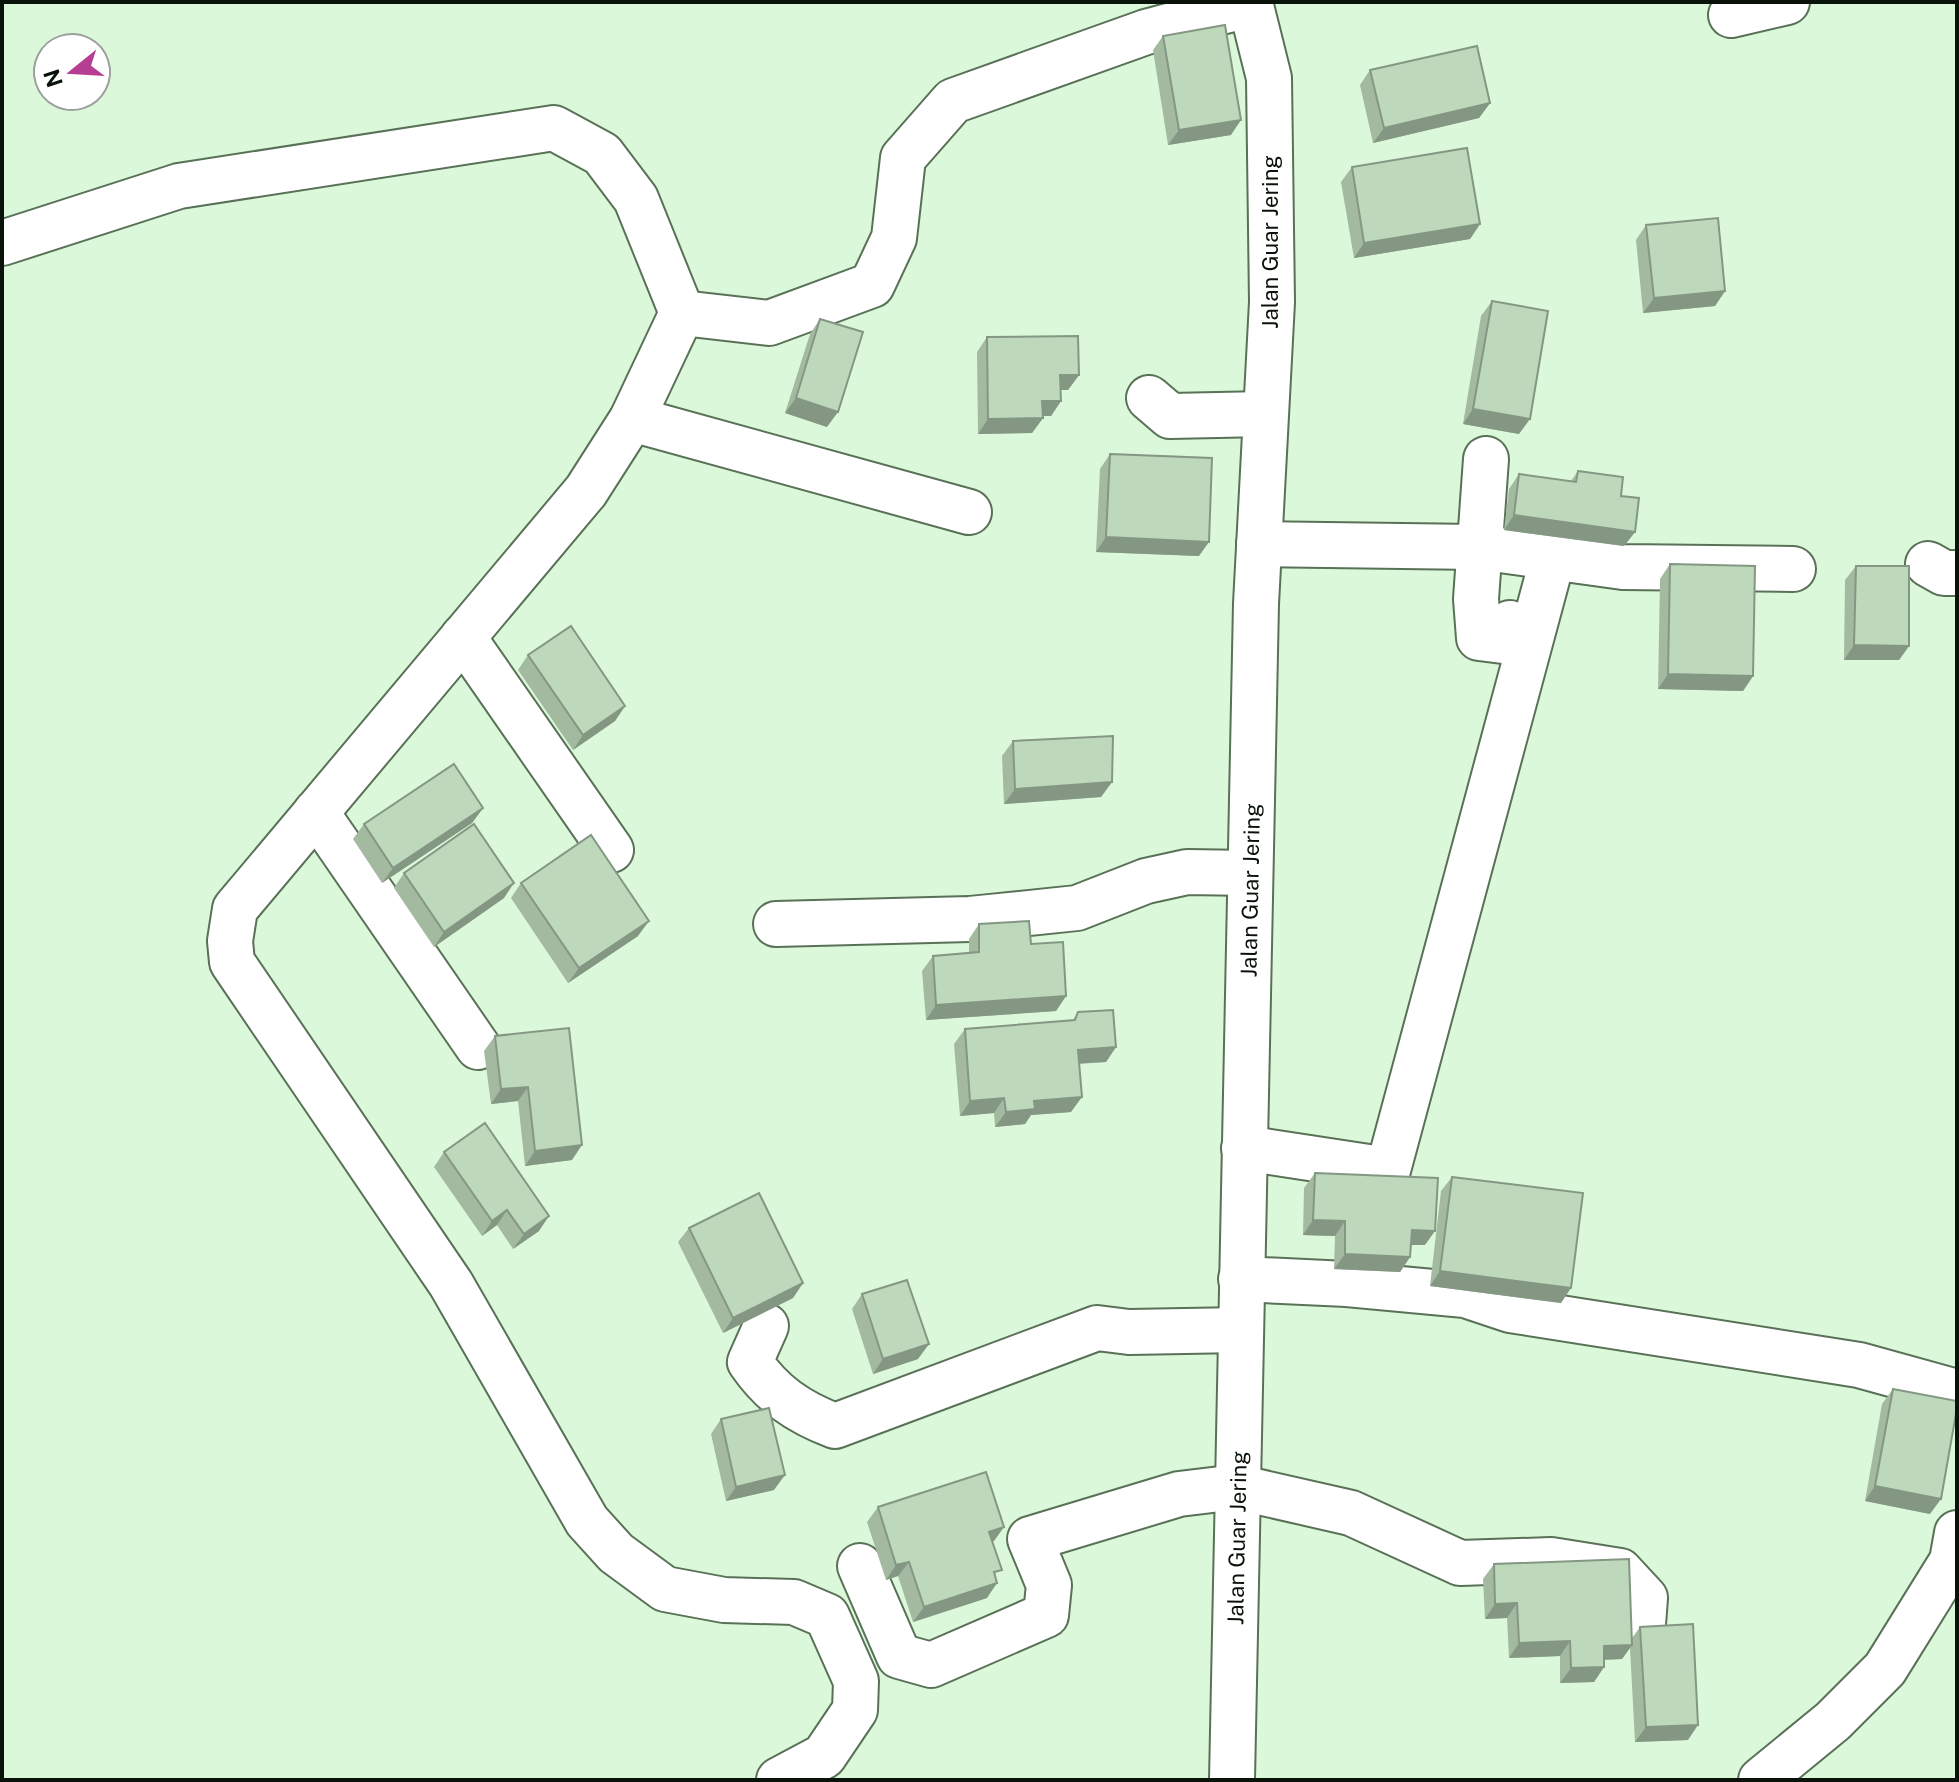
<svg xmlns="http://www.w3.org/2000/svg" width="1959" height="1782" viewBox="0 0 1959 1782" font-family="'Public Sans',sans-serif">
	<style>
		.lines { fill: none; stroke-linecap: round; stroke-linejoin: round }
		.minor-casing { stroke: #597157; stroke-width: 48 }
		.minor { stroke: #fff; stroke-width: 44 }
		.wall { fill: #a3baa1 }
		.shaded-wall { fill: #849783 }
		.building { fill: #bdd8bb; stroke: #849783; stroke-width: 2 }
		.labels { text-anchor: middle; stroke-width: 6; stroke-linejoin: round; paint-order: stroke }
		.street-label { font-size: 22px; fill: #0a1309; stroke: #fff }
	</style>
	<rect width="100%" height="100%" fill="#dcf8da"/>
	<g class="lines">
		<g class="minor-casing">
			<g id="minor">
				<polyline points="1731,15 1787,2"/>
				<polyline points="2,243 179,186 554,128 602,154 636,199 682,313 632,419 586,491 235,909 230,941 232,962 451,1284 587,1521 616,1553 665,1589 724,1600 794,1602 827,1616 856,1681 855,1710 824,1756 779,1780"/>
				<polyline points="682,313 769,323 872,285 894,238 903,158 953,101 1146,32 1251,4"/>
				<polyline points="1149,398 1170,416 1265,414"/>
				<polyline points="632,419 969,512"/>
				<polyline points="1486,459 1476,599 1479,638 1503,641 1510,623"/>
				<polyline points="1259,544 1478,547 1623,567 1793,569"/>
				<polyline points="1928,564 1944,573 1957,573"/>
				<polyline points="463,637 611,850"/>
				<polyline points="316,812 478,1047"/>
				<polyline points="776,924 970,919 1077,908 1146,881 1187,872 1250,873"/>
				<polyline points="1244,1148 1388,1170 1553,557"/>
				<polyline points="1241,1279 1347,1284 1465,1295 1510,1310 1859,1365 1957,1392"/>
				<path d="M766,1326L750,1362C772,1394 798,1412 835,1426L1097,1328L1129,1332L1241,1330"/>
				<polyline points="860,1566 899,1656 931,1665 1046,1615 1049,1585 1030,1539 1179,1494 1237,1487 1351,1513 1460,1563 1551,1560 1620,1571 1645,1598 1643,1624"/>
				<path id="s1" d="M1232,1780L1256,604L1272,302L1269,78L1250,2"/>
				<polyline points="1761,1780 1833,1721 1885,1669 1952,1561 1957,1533"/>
			</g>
		</g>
		<use href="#minor" class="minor"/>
	</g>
	<g class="wall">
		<polygon points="1163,36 1231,135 1168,145 1153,50"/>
		<polygon points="1370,70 1490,103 1479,118 1373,143 1360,85"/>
		<polygon points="1352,167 1480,224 1470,239 1354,258 1341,182"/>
		<polygon points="1646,225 1725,291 1715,306 1643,313 1636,240"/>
		<polygon points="1492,301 1519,434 1463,424 1481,316"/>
		<polygon points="820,319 827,427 785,413 810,334"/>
		<polygon points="987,337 1079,375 1068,390 1061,390 1061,401 1051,416 1043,416 1043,418 1032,433 978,434 977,352"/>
		<polygon points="1110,454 1199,556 1096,552 1100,469"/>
		<polygon points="1578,471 1621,496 1635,532 1624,546 1504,530 1509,489 1519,474 1571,481"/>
		<polygon points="1670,564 1753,676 1743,691 1658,689 1660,579"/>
		<polygon points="1856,566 1909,646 1899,660 1844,660 1845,580"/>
		<polygon points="528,655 625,706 615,721 573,750 518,670"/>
		<polygon points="1013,741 1112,782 1101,797 1004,804 1002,756"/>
		<polygon points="483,808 472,823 382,883 353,839 364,824"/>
		<polygon points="404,873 504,898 434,947 394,888"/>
		<polygon points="521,883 638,936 568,983 511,898"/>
		<polygon points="979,924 1031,944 1066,996 1056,1011 926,1020 922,971 933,956 969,953 969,939"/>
		<polygon points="1078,1012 1116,1047 1106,1062 1079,1064 1071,1112 1031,1115 1025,1124 995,1127 994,1113 960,1116 954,1044 965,1029 1072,1021"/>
		<polygon points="569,1028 572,1160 525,1166 518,1101 491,1104 484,1051 495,1036"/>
		<polygon points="444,1152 539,1231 513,1249 497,1225 482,1236 434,1167"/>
		<polygon points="1315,1173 1425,1245 1411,1245 1410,1257 1400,1272 1334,1269 1335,1236 1303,1235 1304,1188"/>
		<polygon points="1452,1177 1561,1303 1430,1286 1441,1191"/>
		<polygon points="689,1228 803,1283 793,1298 723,1333 678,1242"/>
		<polygon points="862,1294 918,1359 873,1374 852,1309"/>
		<polygon points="1893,1389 1930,1514 1865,1501 1882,1404"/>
		<polygon points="721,1419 774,1490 726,1501 711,1434"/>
		<polygon points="878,1507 1004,1527 992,1542 996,1578 987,1598 913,1622 898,1576 886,1580 867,1522"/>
		<polygon points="1494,1564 1632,1638 1640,1627 1688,1740 1635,1742 1630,1648 1622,1659 1604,1660 1604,1667 1594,1682 1560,1683 1560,1656 1509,1658 1507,1618 1485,1619 1483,1579"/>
	</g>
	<g class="shaded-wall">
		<polygon points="1490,103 1479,118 1373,143 1384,128"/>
		<polygon points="1241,120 1231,135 1168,145 1179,130"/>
		<polygon points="1480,224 1470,239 1354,258 1364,243"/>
		<polygon points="1725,291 1715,306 1643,313 1654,298"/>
		<polygon points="1060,375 1079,375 1068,390 1050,390"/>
		<polygon points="796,398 838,412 827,427 785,413"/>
		<polygon points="1042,401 1061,401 1051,416 1032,416"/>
		<polygon points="1473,409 1530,419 1519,434 1463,424"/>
		<polygon points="1043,418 1032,433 978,434 988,419"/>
		<polygon points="1514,515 1635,532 1624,546 1504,530"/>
		<polygon points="1106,537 1209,542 1199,556 1096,552"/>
		<polygon points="1854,645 1909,646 1899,660 1844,660"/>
		<polygon points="1668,674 1753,676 1743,691 1658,689"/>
		<polygon points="625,706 615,721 573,750 583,735"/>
		<polygon points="1112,782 1101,797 1004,804 1015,789"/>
		<polygon points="483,808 472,823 382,883 393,868"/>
		<polygon points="514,883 504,898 434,947 444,932"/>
		<polygon points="649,921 638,936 568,983 579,968"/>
		<polygon points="1066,996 1056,1011 926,1020 936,1005"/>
		<polygon points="1116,1047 1106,1062 1068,1064 1078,1050"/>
		<polygon points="528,1087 518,1101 491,1104 501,1089"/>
		<polygon points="1082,1097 1071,1112 1031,1115 1025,1124 995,1127 1006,1112 1034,1101"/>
		<polygon points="1004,1098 994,1113 960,1116 970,1101"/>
		<polygon points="582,1145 572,1160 525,1166 535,1151"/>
		<polygon points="507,1210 497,1225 482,1236 492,1221"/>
		<polygon points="549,1216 539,1231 513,1249 524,1234"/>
		<polygon points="1313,1220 1345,1221 1335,1236 1303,1235"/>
		<polygon points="1412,1230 1435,1231 1425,1245 1401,1245"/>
		<polygon points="1345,1254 1410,1257 1400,1272 1334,1269"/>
		<polygon points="1440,1271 1571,1288 1561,1303 1430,1286"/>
		<polygon points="803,1283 793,1298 723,1333 733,1318"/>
		<polygon points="929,1344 918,1359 873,1374 883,1359"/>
		<polygon points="785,1475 774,1490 726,1501 736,1487"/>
		<polygon points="1875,1486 1941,1499 1930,1514 1865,1501"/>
		<polygon points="1004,1527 994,1541 979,1546 989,1532"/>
		<polygon points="909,1562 898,1576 886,1580 896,1565"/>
		<polygon points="997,1583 987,1598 913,1622 924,1607"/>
		<polygon points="1517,1603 1507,1618 1485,1619 1495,1604"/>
		<polygon points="1570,1641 1560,1656 1509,1658 1519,1643"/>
		<polygon points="1632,1645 1622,1659 1593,1660 1604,1646"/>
		<polygon points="1604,1667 1594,1682 1560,1683 1571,1668"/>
		<polygon points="1698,1725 1688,1740 1635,1742 1646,1727"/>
	</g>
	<g class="building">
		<polygon points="1225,25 1241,120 1179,130 1163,36"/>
		<polygon points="1477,46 1490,103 1384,128 1370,70"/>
		<polygon points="1467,148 1480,224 1364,243 1352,167"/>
		<polygon points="1718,218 1725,291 1654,298 1646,225"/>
		<polygon points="1492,301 1548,311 1530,419 1473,409"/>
		<polygon points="820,319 863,332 838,412 796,398"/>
		<polygon points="1078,336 1079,375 1060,375 1061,401 1042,401 1043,418 988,419 987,337"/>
		<polygon points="1110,454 1212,458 1209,542 1106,537"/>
		<polygon points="1578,471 1623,477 1621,496 1639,498 1635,532 1514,515 1519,474 1576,482"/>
		<polygon points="1670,564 1755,566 1753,676 1668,674"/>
		<polygon points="1856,566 1909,566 1909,646 1854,645"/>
		<polygon points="571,626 625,706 583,735 528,655"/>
		<polygon points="1113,736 1112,782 1015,789 1013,741"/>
		<polygon points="454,764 483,808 393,868 364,824"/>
		<polygon points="474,824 514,883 444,932 404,873"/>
		<polygon points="591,835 649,921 579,968 521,883"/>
		<polygon points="1029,921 1031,944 1063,942 1066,996 936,1005 933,956 979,952 979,924"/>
		<polygon points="1113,1010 1116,1047 1078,1050 1082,1097 1034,1101 1035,1109 1006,1112 1004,1098 970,1101 965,1029 1075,1020 1078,1012"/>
		<polygon points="569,1028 582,1145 535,1151 528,1087 501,1089 495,1036"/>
		<polygon points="485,1123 549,1216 524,1234 507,1210 492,1221 444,1152"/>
		<polygon points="1315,1173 1438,1178 1435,1231 1412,1230 1410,1257 1345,1254 1345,1221 1313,1220"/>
		<polygon points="1452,1177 1583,1193 1571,1288 1440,1271"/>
		<polygon points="759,1193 803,1283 733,1318 689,1228"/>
		<polygon points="907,1280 929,1344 883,1359 862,1294"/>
		<polygon points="1893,1389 1957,1401 1957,1408 1941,1499 1875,1486"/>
		<polygon points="769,1408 785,1475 736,1487 721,1419"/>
		<polygon points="986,1472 1004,1527 989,1532 1002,1570 994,1572 997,1583 924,1607 909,1562 896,1565 878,1507"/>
		<polygon points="1629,1559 1632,1645 1604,1646 1604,1667 1571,1668 1570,1641 1519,1643 1517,1603 1495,1604 1494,1564"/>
		<polygon points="1693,1624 1698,1725 1646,1727 1640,1627"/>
	</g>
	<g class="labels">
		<g class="street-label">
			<text transform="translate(1270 242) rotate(-90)" y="8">Jalan Guar Jering</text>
			<text dy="8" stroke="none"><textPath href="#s1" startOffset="890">Jalan Guar Jering</textPath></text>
			<text dy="8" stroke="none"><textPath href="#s1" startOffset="242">Jalan Guar Jering</textPath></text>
		</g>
	</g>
	<rect width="1959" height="1782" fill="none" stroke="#0a1309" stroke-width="8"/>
	<g transform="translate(72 72) rotate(252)"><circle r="38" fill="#ffffff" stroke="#9da19d" stroke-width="2"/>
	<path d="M0-6L14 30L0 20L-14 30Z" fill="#b63e93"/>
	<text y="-12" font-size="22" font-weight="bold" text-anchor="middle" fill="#0a1309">N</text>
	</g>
</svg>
